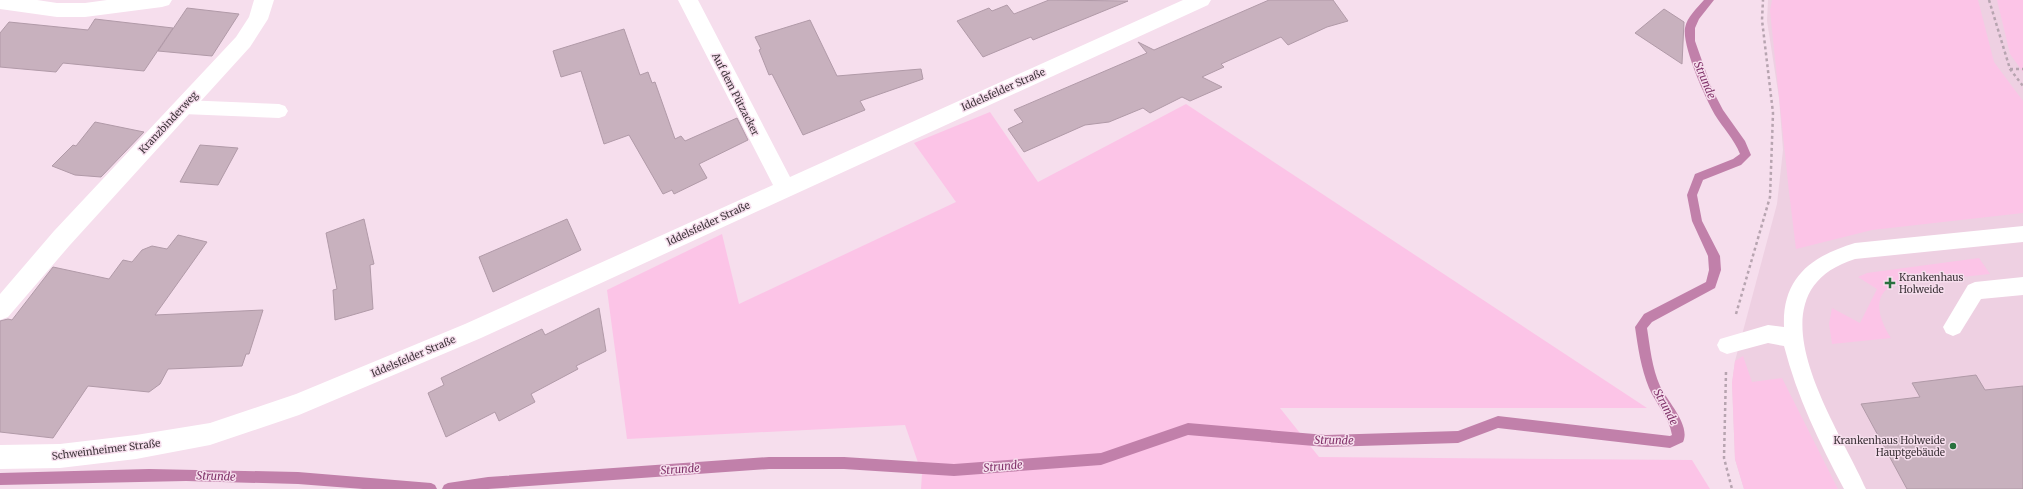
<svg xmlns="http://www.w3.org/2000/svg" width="2023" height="489" viewBox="0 0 2023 489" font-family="Merriweather,serif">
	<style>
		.built { fill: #eed0e2 }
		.green { fill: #fcc4e7 }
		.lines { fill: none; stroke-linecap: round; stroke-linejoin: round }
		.stream { fill: #c180aa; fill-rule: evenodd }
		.building { fill: #c8b1be; stroke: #b19aa8 }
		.path { stroke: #b7a4b0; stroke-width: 2.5; stroke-dasharray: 3 3; stroke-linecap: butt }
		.lane { fill: #fff; fill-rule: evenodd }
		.street { fill: #fff; fill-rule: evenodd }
		.poi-dot { fill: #28713e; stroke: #f6deed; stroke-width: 1.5 }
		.labels { text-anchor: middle; stroke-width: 3; stroke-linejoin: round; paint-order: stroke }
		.street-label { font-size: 10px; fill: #3e343a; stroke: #f6deed }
		.poi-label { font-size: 10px; fill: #3e343a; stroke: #f6deed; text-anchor: start }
		.water-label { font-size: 11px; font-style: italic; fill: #81336a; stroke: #f6deed }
	</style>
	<rect width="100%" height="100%" fill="#f6deed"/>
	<polygon class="built" points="1768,0 2023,0 2023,489 1744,489 1735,459 1732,383 1735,361 1777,204 1783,150 1779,98 1767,21"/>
	<g class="green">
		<polygon points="1772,0 1978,0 1994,62 2023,101 2023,213 1872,230 1796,249 1789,192 1770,11"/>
		<polygon points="1997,0 2023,0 2023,72 2010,54"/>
		<polygon points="1186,104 1647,408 1280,408 1319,457 1692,460 1710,489 921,489 922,474 905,425 627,439 607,290 722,234 739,304 956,202 914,143 990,112 1038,182"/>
		<path d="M1979,258L1990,274C1971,276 1951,278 1932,280C1922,281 1911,281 1902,283C1869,289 1878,318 1891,338L1832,344L1829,324L1832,308L1860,323L1877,289L1858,277L1867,273Z"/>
		<polygon points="1743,356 1752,382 1782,378 1838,489 1744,489 1735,459 1732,383 1735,361"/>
	</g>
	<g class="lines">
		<g class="stream">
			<path d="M1704,0H1714L1699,19L1695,28V41L1712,89L1723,110L1745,141L1751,155L1741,165L1703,180L1697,195L1702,221L1720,256L1721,270L1715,288L1652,322L1647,328C1650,347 1652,368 1660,386C1667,401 1691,425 1683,442L1670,448L1498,428L1458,443L1326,447L1188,435L1101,465L954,476L844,469H769L488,489H442L444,485L448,483L488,477L769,457H844L954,464L1101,453L1188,423L1326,435L1458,431L1498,416L1670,436L1672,435C1669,417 1656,404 1649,388C1641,368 1638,348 1635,327L1644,314L1706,282L1709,270L1708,256L1692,221L1687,195L1695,174L1733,159L1740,154C1734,139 1723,128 1715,115C1705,98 1682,46 1685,28C1687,17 1697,8 1704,0Z"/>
			<polygon points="149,469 298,472 431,483 435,485 437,489 363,489 298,484 186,481 0,485 0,473"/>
		</g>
	</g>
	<g class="building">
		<polygon points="1049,0 1128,1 1045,35 1033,40 1031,37 983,57 957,21 989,8 992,11 1007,5 1014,14"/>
		<polygon points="1269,0 1333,0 1348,21 1327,27 1288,45 1281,37 1221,64 1224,67 1202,77 1222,87 1190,101 1182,97 1150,113 1143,108 1109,122 1085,125 1024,152 1008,129 1023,122 1014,110 1147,53 1138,42 1154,50"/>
		<polygon points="187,8 239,14 212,56 158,51"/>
		<polygon points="1664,9 1684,22 1682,64 1635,33"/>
		<polygon points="95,19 173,28 144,71 63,63 56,72 0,67 0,33 9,22 88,30"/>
		<polygon points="810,20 837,76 921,69 923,79 860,101 865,110 803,135 772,74 769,75 759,50 761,49 755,37"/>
		<polygon points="624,29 640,75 648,72 652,83 655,82 675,139 681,136 685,141 737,118 748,140 699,164 707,178 674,194 672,190 663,194 629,135 604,144 581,71 561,77 553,51"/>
		<polygon points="95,122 144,132 101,177 75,175 52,166 73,145 76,146"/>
		<polygon points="200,145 238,148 218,185 180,182"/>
		<polygon points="364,219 374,264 370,265 373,309 335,320 333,290 337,289 326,233"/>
		<polygon points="567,219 581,250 493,292 479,257"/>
		<polygon points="178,235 207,242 155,315 263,310 249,354 246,354 242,366 168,369 160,384 149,392 88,386 53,438 0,432 0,321 8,319 12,320 53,267 109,279 123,260 132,262 142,250 152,246 167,249"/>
		<polygon points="599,308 606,351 576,366 578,369 531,394 535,402 499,421 495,412 446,437 428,393 444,385 441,378 542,329 545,335"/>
		<polygon points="1976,375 1985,390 2023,386 2023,489 1907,489 1861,404 1920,397 1912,383"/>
	</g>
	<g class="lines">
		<g class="path">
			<polyline points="1989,0 2010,69 2023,86"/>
			<polyline points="2010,69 2023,69"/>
			<polyline points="1736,314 1770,197 1773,113 1762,20 1763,0"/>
			<polyline points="1726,372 1724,458 1732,489"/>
		</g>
		<g class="lane">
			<polygon points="183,100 279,104 285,106 288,111 285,116 279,118 183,114 177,112 174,107 177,102"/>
			<path d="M2023,226V242L1855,259C1744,294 1839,426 1866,489H1844C1819,442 1797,397 1784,346L1768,343L1727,354L1720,351L1717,345L1720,339L1768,325L1784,327C1782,277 1812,256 1855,243Z"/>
			<polygon points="2023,277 2023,295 1981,299 1960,333 1953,336 1946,333 1943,327 1968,285 1975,282"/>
		</g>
		<g class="street">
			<polygon points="0,0 37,0 57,3 85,3 107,0 172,0 169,5 162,7 85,17 57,17 0,9"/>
			<polygon points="254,0 274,0 268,19 250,47 70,245 8,317 0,320 0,294 54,231 236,37 249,17"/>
			<polygon points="678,0 698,0 790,177 1183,0 1211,0 1208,5 481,338 299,415 210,445 136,459 60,468 0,469 0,445 60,444 136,435 210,423 296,394 465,324 773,185"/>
		</g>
	</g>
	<g class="poi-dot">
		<path d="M1888 277h4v4h4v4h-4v4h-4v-4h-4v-4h4z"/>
		<circle cx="1953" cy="446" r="4"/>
	</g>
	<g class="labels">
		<g class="street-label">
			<text transform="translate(1003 89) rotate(-24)" y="4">Iddelsfelder Straße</text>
			<text transform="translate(736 94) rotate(63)" y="4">Auf dem Pützacker</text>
			<text transform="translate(168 122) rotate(-47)" y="4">Kranzbinderweg</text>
			<text transform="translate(708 223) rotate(-25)" y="4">Iddelsfelder Straße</text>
			<text transform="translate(413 356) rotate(-23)" y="4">Iddelsfelder Straße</text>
			<text transform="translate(106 449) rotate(-7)" y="4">Schweinheimer Straße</text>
		</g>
		<g class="poi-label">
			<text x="1899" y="281">Krankenhaus<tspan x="1899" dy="12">Holweide</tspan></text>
			<text x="1945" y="444" text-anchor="end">Krankenhaus Holweide<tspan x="1945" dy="12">Hauptgebäude</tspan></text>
		</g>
		<g class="water-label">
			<text transform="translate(1705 80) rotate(67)" y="4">Strunde</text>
			<text transform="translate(1666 407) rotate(62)" y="4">Strunde</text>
			<text transform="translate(1334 440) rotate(1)" y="4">Strunde</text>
			<text transform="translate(1003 466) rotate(-5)" y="4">Strunde</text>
			<text transform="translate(680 469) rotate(-4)" y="4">Strunde</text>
			<text transform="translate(216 476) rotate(2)" y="4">Strunde</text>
		</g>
	</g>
</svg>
